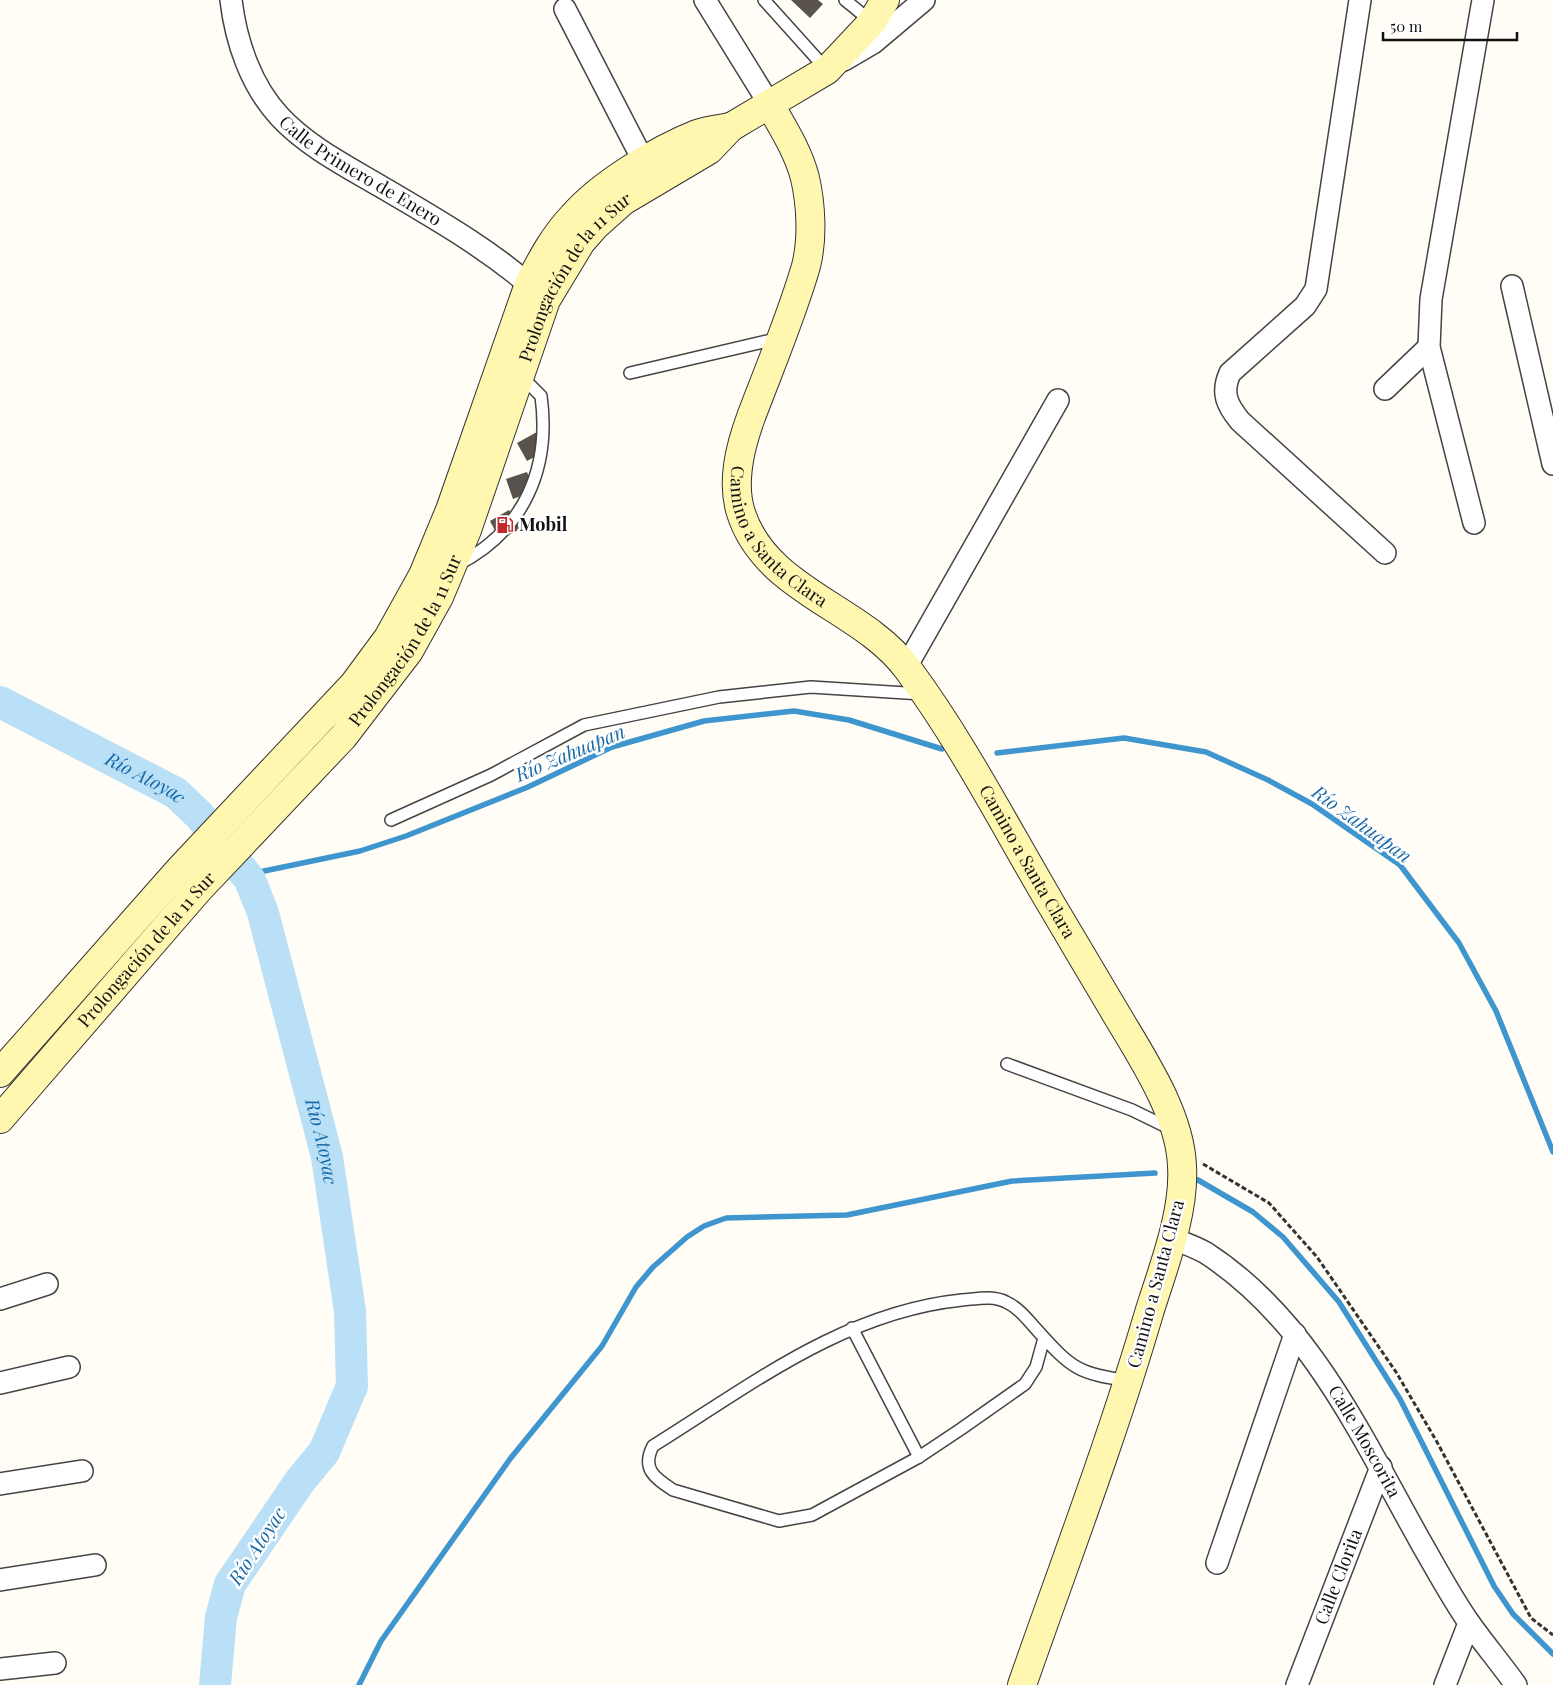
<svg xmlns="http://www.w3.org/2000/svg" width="1553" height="1685" viewBox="0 0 1553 1685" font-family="'Playfair Display',serif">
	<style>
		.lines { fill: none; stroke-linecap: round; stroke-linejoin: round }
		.stream { stroke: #3f96cf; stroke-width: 5.5 }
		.river { stroke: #b9e0f7; stroke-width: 32 }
		.building { fill: #5a524d }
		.lane-casing { stroke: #444; stroke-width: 14 }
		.street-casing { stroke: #444; stroke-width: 24 }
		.secondary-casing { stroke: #333; stroke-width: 30 }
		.path { stroke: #333; stroke-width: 3; stroke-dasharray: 5 2.5; stroke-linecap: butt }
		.lane { stroke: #fff; stroke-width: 11 }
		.street { stroke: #fff; stroke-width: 21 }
		.secondary { stroke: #fff6b0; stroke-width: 28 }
		.labels { text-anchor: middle; stroke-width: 5; stroke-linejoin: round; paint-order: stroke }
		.street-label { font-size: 18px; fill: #111; stroke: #fff }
		.poi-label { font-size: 18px; font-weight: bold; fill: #111; stroke: #fff; text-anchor: start }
		.water-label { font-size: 19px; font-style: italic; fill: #1768a6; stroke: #fff }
	</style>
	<rect width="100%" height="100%" fill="#fffdf5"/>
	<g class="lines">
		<g class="stream">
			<polyline points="997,753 1124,738 1206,752 1268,780 1312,804 1400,865 1459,943 1496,1011 1553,1152"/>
			<polyline points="245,875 360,851 406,836 528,787 612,747 704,721 794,711 849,720 942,749"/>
			<polyline points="1198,1180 1253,1212 1283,1237 1339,1302 1400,1399 1494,1586 1513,1614 1553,1654"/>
			<polyline points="359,1685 381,1641 510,1459 602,1346 636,1287 653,1267 687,1237 704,1226 726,1218 847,1215 1012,1181 1155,1173"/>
		</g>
		<path class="river" id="s1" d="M0,702L176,793L200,816L250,880L263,913L327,1157L350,1311L352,1386L324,1452L300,1481L230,1584L221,1617L215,1685"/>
	</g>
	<g class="building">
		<polygon points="791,0 818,0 823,4 810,18"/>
		<polygon points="537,432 547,450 527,461 517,443"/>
		<polygon points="527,472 534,491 513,499 506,479"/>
		<polygon points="509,510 520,529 500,540 490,521"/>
	</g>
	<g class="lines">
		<g class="lane-casing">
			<g id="lane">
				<polyline points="764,0 827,70"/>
				<polyline points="845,0 872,22"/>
				<polyline points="630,373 780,338"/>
				<path d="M457,565C524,531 551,468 541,396L521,376"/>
				<polyline points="391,820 491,775 584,725 719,697 811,687 922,694"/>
				<polyline points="1007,1064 1132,1110 1173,1130"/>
				<polyline points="852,1328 919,1457"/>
				<path d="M1044,1338L1036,1367L1025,1384L961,1429L919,1457L812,1515L779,1521L673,1490C655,1478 641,1469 653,1446C751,1385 844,1312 962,1300C976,1299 993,1295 1006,1302C1019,1308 1028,1320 1037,1330C1072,1369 1077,1373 1129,1381"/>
			</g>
		</g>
		<g class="street-casing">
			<g id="street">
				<path id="s2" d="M231,0C236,42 251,86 280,117C307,146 346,166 380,186C436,219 491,250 540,294"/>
				<polyline points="705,0 770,105"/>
				<path d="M1360,0L1316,289L1305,306L1230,373C1221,393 1227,405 1240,421L1385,553"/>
				<polyline points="565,9 644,162"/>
				<polyline points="844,60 873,43 924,0"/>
				<polyline points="1512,286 1553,464"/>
				<polyline points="1385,389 1429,347"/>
				<polyline points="1474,523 1429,347 1431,299 1483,0"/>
				<polyline points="906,667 1058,400"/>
				<path id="s3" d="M1172,1238C1183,1243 1196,1247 1206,1253C1311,1321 1364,1442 1423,1546C1438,1572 1453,1600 1470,1624C1485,1645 1501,1664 1516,1685"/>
				<polyline points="0,1299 47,1284"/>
				<polyline points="0,1383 69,1367"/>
				<polyline points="0,1484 82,1471"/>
				<polyline points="1217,1563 1295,1334"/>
				<polyline points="0,1580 95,1565"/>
				<polyline points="0,1669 55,1663"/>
				<path id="s4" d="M1297,1685L1381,1467"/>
				<polyline points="1445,1685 1469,1623"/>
			</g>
		</g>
		<g class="secondary-casing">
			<g id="secondary">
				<path id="s5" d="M770,105C783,128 798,151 805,178C811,204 813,239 806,266C792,315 769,369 751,417C740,447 731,482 741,513C766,591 861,607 907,668C962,742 1005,826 1051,904C1072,940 1094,976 1115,1012C1141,1056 1180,1113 1182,1166C1185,1213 1163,1268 1149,1313C1112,1439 1065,1562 1022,1685"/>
				<path d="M0,1073L180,869L354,684L388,638L423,575L450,510L529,284C541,260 554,236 573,216C601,184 657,150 697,134C707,130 720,129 731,127"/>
				<path id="s6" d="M0,1119L199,889L343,737L409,651L439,597L467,530L546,300L581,242L595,226L623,201L709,150L731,127L827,70L872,22L885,0"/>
			</g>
		</g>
		<polyline class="path" points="1203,1164 1269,1203 1317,1257 1396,1372 1437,1442 1531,1618 1553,1635"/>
		<use href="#lane" class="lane"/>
		<use href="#street" class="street"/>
		<use href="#secondary" class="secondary"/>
	</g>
	<defs>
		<g id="fuel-bare" transform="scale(1.35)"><path d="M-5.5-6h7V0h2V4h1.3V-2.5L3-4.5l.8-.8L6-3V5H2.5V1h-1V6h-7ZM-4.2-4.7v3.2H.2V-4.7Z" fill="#c4262e" stroke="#fff" stroke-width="2.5" paint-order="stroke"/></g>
	</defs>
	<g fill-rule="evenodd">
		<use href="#fuel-bare" x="505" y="525"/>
	</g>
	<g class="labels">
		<g class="street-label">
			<text dy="6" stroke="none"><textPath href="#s2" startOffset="226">Calle Primero de Enero</textPath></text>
			<text dy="6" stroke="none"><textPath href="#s6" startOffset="1034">Prolongación de la 11 Sur</textPath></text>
			<text dy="6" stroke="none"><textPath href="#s5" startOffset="468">Camino a Santa Clara</textPath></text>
			<text dy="6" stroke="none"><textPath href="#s6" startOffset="629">Prolongación de la 11 Sur</textPath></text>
			<text dy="6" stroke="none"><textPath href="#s5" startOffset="888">Camino a Santa Clara</textPath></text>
			<text dy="6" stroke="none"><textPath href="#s6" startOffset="224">Prolongación de la 11 Sur</textPath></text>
			<text transform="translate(1156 1284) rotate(-75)" y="6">Camino a Santa Clara</text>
			<text dy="6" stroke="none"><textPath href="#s3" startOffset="286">Calle Moscorita</textPath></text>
			<text dy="6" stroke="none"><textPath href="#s4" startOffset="116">Calle Clorita</textPath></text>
		</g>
		<g class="poi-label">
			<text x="519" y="531">Mobil</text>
		</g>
		<g class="water-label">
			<text transform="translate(570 753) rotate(-23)" y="7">Río Zahuapan</text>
			<text dy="7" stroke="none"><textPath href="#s1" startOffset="164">Río Atoyac</textPath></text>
			<text transform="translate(1362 824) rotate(36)" y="7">Río Zahuapan</text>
			<text dy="7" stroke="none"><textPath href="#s1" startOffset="584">Río Atoyac</textPath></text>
			<text transform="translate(257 1546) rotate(-57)" y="7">Río Atoyac</text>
		</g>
	</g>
	<path d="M1383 32v8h134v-8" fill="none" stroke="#111111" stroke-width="2.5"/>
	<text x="1390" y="32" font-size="15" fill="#111111" stroke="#ffffff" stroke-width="4" paint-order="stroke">50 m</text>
</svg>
